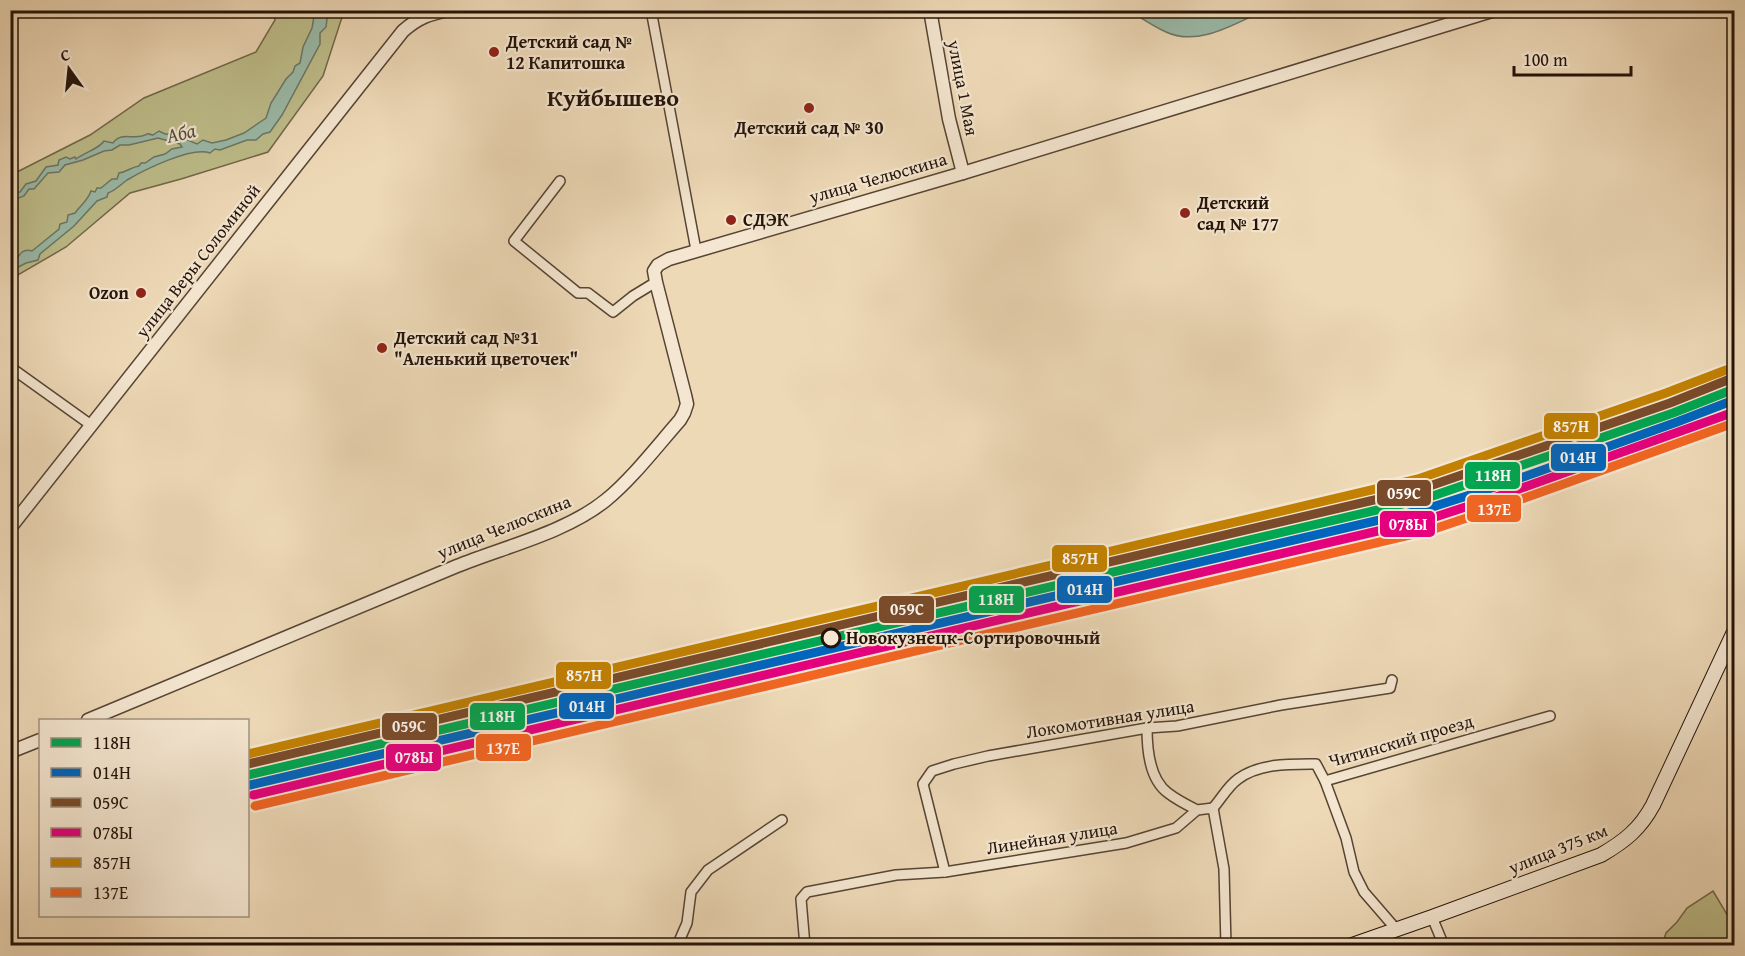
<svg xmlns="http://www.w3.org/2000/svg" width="1745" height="956" viewBox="0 0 1745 956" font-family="'Gentium Book Plus',serif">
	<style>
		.green { fill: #bebe8b; stroke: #71684a; stroke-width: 1.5 }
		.water { fill: #9bbba9; stroke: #6b7869; stroke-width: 1.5 }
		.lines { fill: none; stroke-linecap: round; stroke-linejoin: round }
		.minor-casing { stroke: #564434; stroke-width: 12 }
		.tertiary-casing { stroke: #564434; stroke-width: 15 }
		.secondary-casing { stroke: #241309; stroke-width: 16 }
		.minor { stroke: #f4e6d0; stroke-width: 9 }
		.tertiary { stroke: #f4e6d0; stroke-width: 12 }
		.secondary { stroke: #f4e6d0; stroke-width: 14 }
		.rail-1-casing { stroke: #f4e6d0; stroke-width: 14 }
		.rail-2-casing { stroke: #f4e6d0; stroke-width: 14 }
		.rail-3-casing { stroke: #f4e6d0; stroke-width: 14 }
		.rail-4-casing { stroke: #f4e6d0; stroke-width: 14 }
		.rail-5-casing { stroke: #f4e6d0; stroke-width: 14 }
		.rail-6-casing { stroke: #f4e6d0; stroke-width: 14 }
		.rail-1 { stroke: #00a651; stroke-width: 9 }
		.rail-2 { stroke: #0065bd; stroke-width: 9 }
		.rail-3 { stroke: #7a4b2a; stroke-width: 9 }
		.rail-4 { stroke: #e5007d; stroke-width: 9 }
		.rail-5 { stroke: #c28102; stroke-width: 9 }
		.rail-6 { stroke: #f26522; stroke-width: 9 }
		.poi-dot { fill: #8f2418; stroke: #f4e6d0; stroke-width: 2 }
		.stop-dot { fill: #f4e6d0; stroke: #241309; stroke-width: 3 }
		.labels { text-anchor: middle; stroke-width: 4.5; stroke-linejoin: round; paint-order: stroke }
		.poi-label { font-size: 18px; font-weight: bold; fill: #241309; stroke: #f4e6d0; text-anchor: start }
		.street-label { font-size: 18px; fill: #241309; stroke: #f4e6d0 }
		.stop-label { font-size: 18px; font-weight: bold; fill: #241309; stroke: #f4e6d0; text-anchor: start }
		.water-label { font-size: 20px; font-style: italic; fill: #4e4e41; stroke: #f4e6d0 }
		.district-label { font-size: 24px; font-weight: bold; fill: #241309; stroke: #f4e6d0 }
		.line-badge { stroke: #f4e6d0; stroke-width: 2 }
		.badge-label { font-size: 16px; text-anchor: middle; font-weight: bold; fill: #fff }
	</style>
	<rect width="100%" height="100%" fill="#eed9b7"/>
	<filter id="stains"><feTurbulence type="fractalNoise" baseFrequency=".00333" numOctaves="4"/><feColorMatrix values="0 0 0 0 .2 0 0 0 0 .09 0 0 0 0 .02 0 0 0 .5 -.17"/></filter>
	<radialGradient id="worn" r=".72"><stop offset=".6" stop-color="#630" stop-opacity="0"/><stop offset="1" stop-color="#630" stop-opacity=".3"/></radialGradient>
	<g class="green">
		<polygon points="272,11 344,11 323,76 268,152 181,179 130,193 66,247 11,279 11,175 90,135 144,98 256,52 275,20"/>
		<polygon points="1713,891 1729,918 1734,921 1734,945 1662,945 1666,933 1677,922 1687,908"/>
	</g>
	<g class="water">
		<path d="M1149,10L1171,12L1188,10L1263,11C1234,24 1198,47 1166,32C1153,26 1141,18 1130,11Z"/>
		<path d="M315,11H328L326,27L320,33V44L282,115L270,132L263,134L256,140H247L220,150L215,149L210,153C192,146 144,170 127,180C120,185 116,190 108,193L107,197L97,201L74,226L40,254L38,260L26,263L11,271V263L15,262C19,255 22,248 32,251L59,229L60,224L67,222L68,215L75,213C81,205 88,200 91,191L95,192L97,188H101L112,179H117L119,173C127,172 131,167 139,166L141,163H145L154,157L165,154L172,149L182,147L180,144L158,138L129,145H120L112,150L104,151L83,160L65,165L59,172L48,173L34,189H29L24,196L11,201V193L20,192L26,184L36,181L46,167L58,165L59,160L66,157L70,159L75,157L76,159C85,152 99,149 104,141L113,143C121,132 131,139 142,136C152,133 143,133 153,135L159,131L165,134H169L171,138H183L197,144L203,140L212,143L226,140L244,133L266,118L271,103L286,79L293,72L295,66L300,63L303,47L312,28Z"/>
	</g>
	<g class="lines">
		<g class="minor-casing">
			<g id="minor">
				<polyline points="651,10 696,250"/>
				<polyline points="560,181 514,241 578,293 588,293 613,312 633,296 656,282"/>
				<polyline points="10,367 91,425"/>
				<path d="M1147,728C1147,749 1149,779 1168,793C1177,800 1187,805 1197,810"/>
				<polyline points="1325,781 1346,838 1354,872 1364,892 1396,929"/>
				<path d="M1213,808C1221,799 1228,786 1238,779C1260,763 1290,764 1316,764L1325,781L1550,716"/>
				<polyline points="945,872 923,784 932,771 954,764 988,756 1147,728 1177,726 1281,705 1390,688 1392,680"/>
				<polyline points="1432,917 1444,946"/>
				<polyline points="677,946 687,923 691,892 708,870 782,820"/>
				<polyline points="805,946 801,899 807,892 896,875 945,872 1126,843 1176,828 1197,810 1213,808 1224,869 1226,946"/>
			</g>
		</g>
		<g class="tertiary-casing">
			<g id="tertiary">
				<polyline points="930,10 949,119 963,173"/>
				<path d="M10,528L403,31C419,17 429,14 449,10"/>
				<path d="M88,720C211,669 334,618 457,566C504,547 567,532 606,500C631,480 658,445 680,420L684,413L687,404L685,395L656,282L654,271L658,265L669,259L963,173L1495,10"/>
				<polyline points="10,752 40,740"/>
			</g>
		</g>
		<g class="secondary-casing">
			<path id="secondary" d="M1349,946L1432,917L1601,855C1625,841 1640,829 1653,805L1734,632"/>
		</g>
		<use href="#minor" class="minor"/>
		<use href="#tertiary" class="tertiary"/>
		<use href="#secondary" class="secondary"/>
		<g class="rail-1-casing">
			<polyline id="rail-1" points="248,775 1424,499 1673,413 1734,389"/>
		</g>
		<g class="rail-2-casing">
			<polyline id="rail-2" points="250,785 1426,509 1501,485 1677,422 1734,400"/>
		</g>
		<g class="rail-3-casing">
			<polyline id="rail-3" points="248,764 1421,489 1670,403 1730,379"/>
		</g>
		<g class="rail-4-casing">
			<polyline id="rail-4" points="253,795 1429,519 1505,494 1734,412"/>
		</g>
		<g class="rail-5-casing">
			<polyline id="rail-5" points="248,754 1418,479 1666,393 1726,370"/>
		</g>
		<g class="rail-6-casing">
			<polyline id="rail-6" points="255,806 1431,530 1508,504 1734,423"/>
		</g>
		<use href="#rail-1" class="rail-1"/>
		<use href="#rail-2" class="rail-2"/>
		<use href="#rail-3" class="rail-3"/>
		<use href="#rail-4" class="rail-4"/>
		<use href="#rail-5" class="rail-5"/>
		<use href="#rail-6" class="rail-6"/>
	</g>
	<g class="poi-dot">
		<circle cx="494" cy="52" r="6"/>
		<circle cx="809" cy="108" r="6"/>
		<circle cx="1185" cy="213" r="6"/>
		<circle cx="731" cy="220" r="6"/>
		<circle cx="141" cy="293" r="6"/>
		<circle cx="382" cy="348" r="6"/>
	</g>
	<circle class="stop-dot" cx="831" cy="638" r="9"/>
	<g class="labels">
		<g class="poi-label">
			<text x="506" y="48">Детский сад №<tspan x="506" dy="21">12 Капитошка</tspan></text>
			<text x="809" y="134" text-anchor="middle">Детский сад № 30</text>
			<text x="1197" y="209">Детский<tspan x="1197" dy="21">сад № 177</tspan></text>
			<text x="743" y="226">СДЭК</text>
			<text x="129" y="299" text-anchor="end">Ozon</text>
			<text x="394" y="344">Детский сад №31<tspan x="394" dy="21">"Аленький цветочек"</tspan></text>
		</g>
		<g class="street-label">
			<text transform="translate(963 88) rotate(79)" y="6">улица 1 Мая</text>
			<text transform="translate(878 178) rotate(-16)" y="6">улица Челюскина</text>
			<text transform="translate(198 261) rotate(-52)" y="6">улица Веры Соломиной</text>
			<text transform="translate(504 527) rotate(-22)" y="6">улица Челюскина</text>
			<text transform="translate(1110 719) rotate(-9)" y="6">Локомотивная улица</text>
			<text transform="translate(1401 741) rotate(-16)" y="6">Читинский проезд</text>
			<text transform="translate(1052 838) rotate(-9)" y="6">Линейная улица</text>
			<text transform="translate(1558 849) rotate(-22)" y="6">улица 375 км</text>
		</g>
		<g class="stop-label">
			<text x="846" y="644">Новокузнецк-Сортировочный</text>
		</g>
		<g class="water-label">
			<text transform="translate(181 133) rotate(-13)" y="7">Аба</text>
		</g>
		<g class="district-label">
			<text x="613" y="106">Куйбышево</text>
		</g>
	</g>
	<g class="line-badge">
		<rect x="1543" y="412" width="56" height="28" rx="6" fill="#c28102"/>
		<rect x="1550" y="443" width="57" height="29" rx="6" fill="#0065bd"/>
		<rect x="1464" y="461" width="57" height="29" rx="6" fill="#00a651"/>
		<rect x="1376" y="479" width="56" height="28" rx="6" fill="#7a4b2a"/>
		<rect x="1466" y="494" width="56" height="29" rx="6" fill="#f26522"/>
		<rect x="1379" y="510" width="57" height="28" rx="6" fill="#e5007d"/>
		<rect x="1051" y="544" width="57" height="29" rx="6" fill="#c28102"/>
		<rect x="1056" y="575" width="57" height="29" rx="6" fill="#0065bd"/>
		<rect x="968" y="585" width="57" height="29" rx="6" fill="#00a651"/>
		<rect x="878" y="595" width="57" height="29" rx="6" fill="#7a4b2a"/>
		<rect x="555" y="661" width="57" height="29" rx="6" fill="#c28102"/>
		<rect x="558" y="692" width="57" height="28" rx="6" fill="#0065bd"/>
		<rect x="469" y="702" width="57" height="29" rx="6" fill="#00a651"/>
		<rect x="381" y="712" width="57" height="29" rx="6" fill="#7a4b2a"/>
		<rect x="475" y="733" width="57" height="29" rx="6" fill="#f26522"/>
		<rect x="385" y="743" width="57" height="29" rx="6" fill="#e5007d"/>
	</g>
	<g class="badge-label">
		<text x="1571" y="432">857Н</text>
		<text x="1578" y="463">014Н</text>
		<text x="1493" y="481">118Н</text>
		<text x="1404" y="499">059С</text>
		<text x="1494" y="515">137Е</text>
		<text x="1408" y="530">078Ы</text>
		<text x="1080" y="564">857Н</text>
		<text x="1085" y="595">014Н</text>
		<text x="996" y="605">118Н</text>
		<text x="907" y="615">059С</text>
		<text x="584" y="681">857Н</text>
		<text x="587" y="712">014Н</text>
		<text x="497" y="722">118Н</text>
		<text x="409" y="732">059С</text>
		<text x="503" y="754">137Е</text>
		<text x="414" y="763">078Ы</text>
	</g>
	<rect width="1745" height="956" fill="none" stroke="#eed9b7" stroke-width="36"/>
	<rect x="12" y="12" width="1721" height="932" fill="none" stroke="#241309" stroke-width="3"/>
	<rect x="18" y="18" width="1709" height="920" fill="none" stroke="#241309" stroke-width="1.5"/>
	<rect x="39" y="719" width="210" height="198" fill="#f4e6d0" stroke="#a19280" stroke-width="1.5"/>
	<rect x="51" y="738" width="30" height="9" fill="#00a651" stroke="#a19280" stroke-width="1.5"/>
	<text x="93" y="749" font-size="18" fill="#241309">118Н</text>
	<rect x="51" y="768" width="30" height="9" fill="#0065bd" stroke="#a19280" stroke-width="1.5"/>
	<text x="93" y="779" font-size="18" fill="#241309">014Н</text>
	<rect x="51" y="798" width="30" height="9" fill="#7a4b2a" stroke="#a19280" stroke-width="1.5"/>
	<text x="93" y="809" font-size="18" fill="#241309">059С</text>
	<rect x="51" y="828" width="30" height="9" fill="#e5007d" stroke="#a19280" stroke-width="1.5"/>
	<text x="93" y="839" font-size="18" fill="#241309">078Ы</text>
	<rect x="51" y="858" width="30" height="9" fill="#c28102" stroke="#a19280" stroke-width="1.5"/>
	<text x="93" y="869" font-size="18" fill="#241309">857Н</text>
	<rect x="51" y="888" width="30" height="9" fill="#f26522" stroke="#a19280" stroke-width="1.5"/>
	<text x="93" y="899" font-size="18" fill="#241309">137Е</text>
	<g transform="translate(69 69) rotate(345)" stroke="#f4e6d0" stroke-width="4.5" paint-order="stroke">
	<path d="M0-4.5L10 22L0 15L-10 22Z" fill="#241309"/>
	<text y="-9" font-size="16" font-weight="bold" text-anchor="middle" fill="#241309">С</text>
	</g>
	<path d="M1514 66v9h117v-9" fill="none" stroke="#241309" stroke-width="3"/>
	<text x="1523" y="66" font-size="18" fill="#241309" stroke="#f4e6d0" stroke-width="4.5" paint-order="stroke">100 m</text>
	<rect width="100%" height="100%" filter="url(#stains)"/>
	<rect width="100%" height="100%" fill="url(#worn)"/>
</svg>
